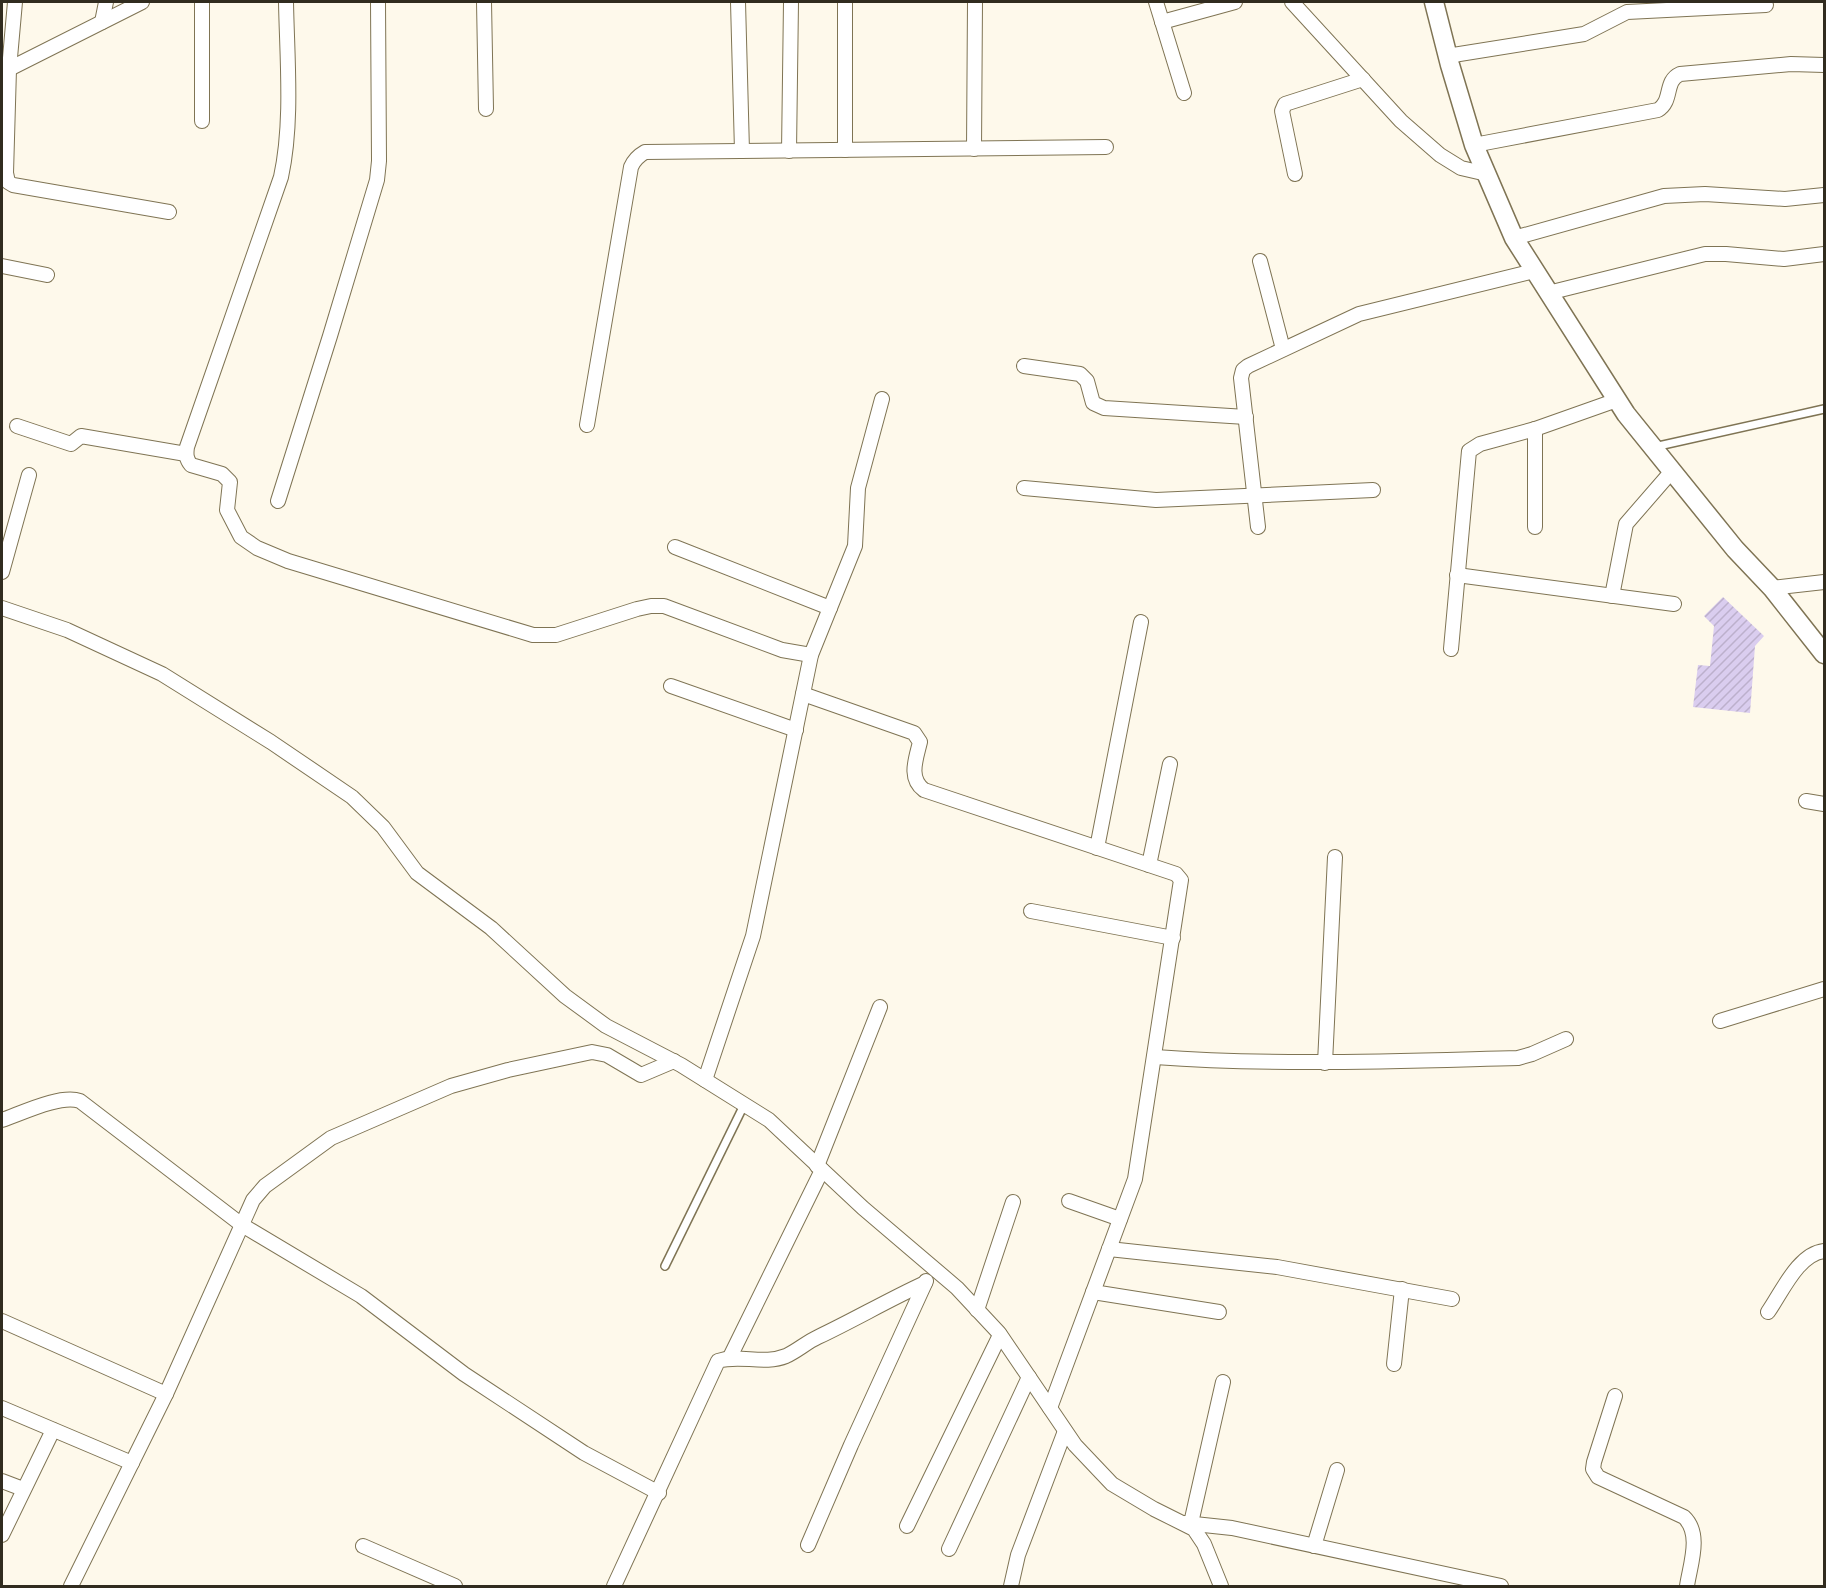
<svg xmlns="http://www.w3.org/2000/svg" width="1826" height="1588" viewBox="0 0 1826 1588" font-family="Commissioner,sans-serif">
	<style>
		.building { fill: url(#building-hatch) }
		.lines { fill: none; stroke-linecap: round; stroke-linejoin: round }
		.lane-casing { stroke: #7f7454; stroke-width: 10 }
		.street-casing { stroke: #7f7454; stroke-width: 16 }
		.secondary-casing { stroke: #7f7454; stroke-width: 21 }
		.lane { stroke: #fff; stroke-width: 7 }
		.street { stroke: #fff; stroke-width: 14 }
		.secondary { stroke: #fff; stroke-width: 18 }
	</style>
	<defs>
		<pattern id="building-hatch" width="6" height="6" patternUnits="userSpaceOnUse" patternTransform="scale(1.5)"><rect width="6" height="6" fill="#dacdef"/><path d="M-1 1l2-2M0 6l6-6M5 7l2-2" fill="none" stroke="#bcb0cc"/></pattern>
	</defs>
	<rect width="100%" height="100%" fill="#fef9eb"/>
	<polygon class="building" points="1723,597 1764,636 1755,646 1750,713 1693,707 1698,665 1710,666 1714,626 1704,616"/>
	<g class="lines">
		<g class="lane-casing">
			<g id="lane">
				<polyline points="1654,447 1824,409"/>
				<polyline points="665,1266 744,1105"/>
			</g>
		</g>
		<g class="street-casing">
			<g id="street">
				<polyline points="15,2 9,69 6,173 8,182 13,185 169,212"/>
				<path d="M286,2C287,58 293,122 281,177L187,447C186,454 186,459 191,465L222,474L230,482L227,510L241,537L257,548L288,561L533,635H556L637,609L651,606H664L782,650L811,655"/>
				<polyline points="484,2 486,109"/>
				<polyline points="738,2 742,151"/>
				<polyline points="1156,2 1184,93"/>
				<polyline points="1292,2 1401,121 1440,155 1461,168 1487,174"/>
				<polyline points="102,22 106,2"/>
				<polyline points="1162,22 1235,2"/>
				<polyline points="1447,56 1584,34 1627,12 1766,5"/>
				<polyline points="5,71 142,2"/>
				<polyline points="202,121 202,2"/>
				<path d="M1474,145L1658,110C1673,101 1664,81 1680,74L1791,64L1824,65"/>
				<polyline points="974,149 975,2"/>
				<polyline points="845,150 845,2"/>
				<polyline points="789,151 791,2"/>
				<polyline points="1295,174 1282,111 1285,104 1363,79"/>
				<polyline points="1514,238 1664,196 1705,194 1785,199 1824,195"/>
				<polyline points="1260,261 1283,349"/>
				<polyline points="2,266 47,275"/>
				<polyline points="1548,293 1705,254 1726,254 1784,259 1824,254"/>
				<polyline points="1024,366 1080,374 1087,381 1093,403 1104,408 1246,417"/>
				<path d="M587,425L631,167C634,160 638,156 645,152L1106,147"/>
				<polyline points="17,426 71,444 81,436 186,454"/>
				<polyline points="1024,488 1156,500 1373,490"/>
				<polyline points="278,501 330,336 377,180 379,161 378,2"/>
				<polyline points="1258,527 1241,378 1243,370 1248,366 1359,314 1534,271"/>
				<polyline points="1535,527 1535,429"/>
				<polyline points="675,547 830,608"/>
				<polyline points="2,572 29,475"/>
				<polyline points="1457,575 1674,604"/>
				<polyline points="1772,588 1824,582"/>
				<polyline points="1612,596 1626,524 1672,471"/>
				<polyline points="2,608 67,630 162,674 271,742 352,797 383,827 417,873 491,928 565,996 606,1026 681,1065 769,1120 863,1208 957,1288 999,1333 1075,1445 1112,1484 1154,1509 1194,1529 1204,1544 1221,1586"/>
				<polyline points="1451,649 1469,451 1480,444 1535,429 1617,400"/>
				<polyline points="671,686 796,730"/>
				<path d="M803,694L914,733L920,742C916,759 908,778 924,790L1176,874L1181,880L1135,1179L1050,1408"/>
				<polyline points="1806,801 1824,804"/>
				<polyline points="1097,848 1141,622"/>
				<polyline points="1149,865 1170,764"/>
				<polyline points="1031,911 1173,938"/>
				<polyline points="1720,1021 1824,989"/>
				<path d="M1155,1057C1276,1066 1397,1061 1518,1058L1532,1054L1566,1039"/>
				<polyline points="1325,1063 1335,857"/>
				<polyline points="705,1080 753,936 811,655 855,546 858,488 882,399"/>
				<path d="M2,1120C22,1113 61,1094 80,1101L242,1225L361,1296L464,1374L584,1453L659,1493"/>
				<polyline points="817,1166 880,1007"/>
				<polyline points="1069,1201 1120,1219"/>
				<polyline points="1109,1249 1277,1267 1452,1299"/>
				<polyline points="1093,1292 1219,1312"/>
				<polyline points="977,1310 1013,1202"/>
				<path d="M1768,1312C1782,1292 1798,1254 1824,1251"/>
				<polyline points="2,1321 166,1394"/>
				<polyline points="729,1359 822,1170"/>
				<polyline points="1394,1364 1402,1289"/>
				<path d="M1615,1396L1594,1462L1593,1469L1598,1477L1684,1517C1702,1534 1690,1565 1687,1586"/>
				<polyline points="2,1408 132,1463"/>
				<polyline points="2,1481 23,1489"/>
				<polyline points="1185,1523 1232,1528 1501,1586"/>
				<polyline points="1191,1523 1223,1382"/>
				<polyline points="907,1526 1000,1335"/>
				<polyline points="2,1535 53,1430"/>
				<polyline points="808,1545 851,1445 926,1281"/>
				<polyline points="363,1546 455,1586"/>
				<polyline points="1314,1546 1337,1470"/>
				<polyline points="949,1549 1029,1377"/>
				<polyline points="71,1586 166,1394 253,1200 265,1186 331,1138 451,1086 508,1070 592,1052 607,1055 641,1075 674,1061"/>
				<path d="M614,1586L718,1361C739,1354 764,1365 786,1356C797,1351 807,1342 818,1337C854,1320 888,1300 925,1283"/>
				<polyline points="1011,1586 1018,1555 1065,1431"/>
			</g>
		</g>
		<g class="secondary-casing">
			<polyline id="secondary" points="1434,2 1450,65 1474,145 1514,238 1626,414 1735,549 1772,588 1824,654"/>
		</g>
		<use href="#lane" class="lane"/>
		<use href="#street" class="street"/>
		<use href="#secondary" class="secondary"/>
	</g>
	<rect width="1826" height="1588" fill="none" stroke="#312c1f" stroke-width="6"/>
</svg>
